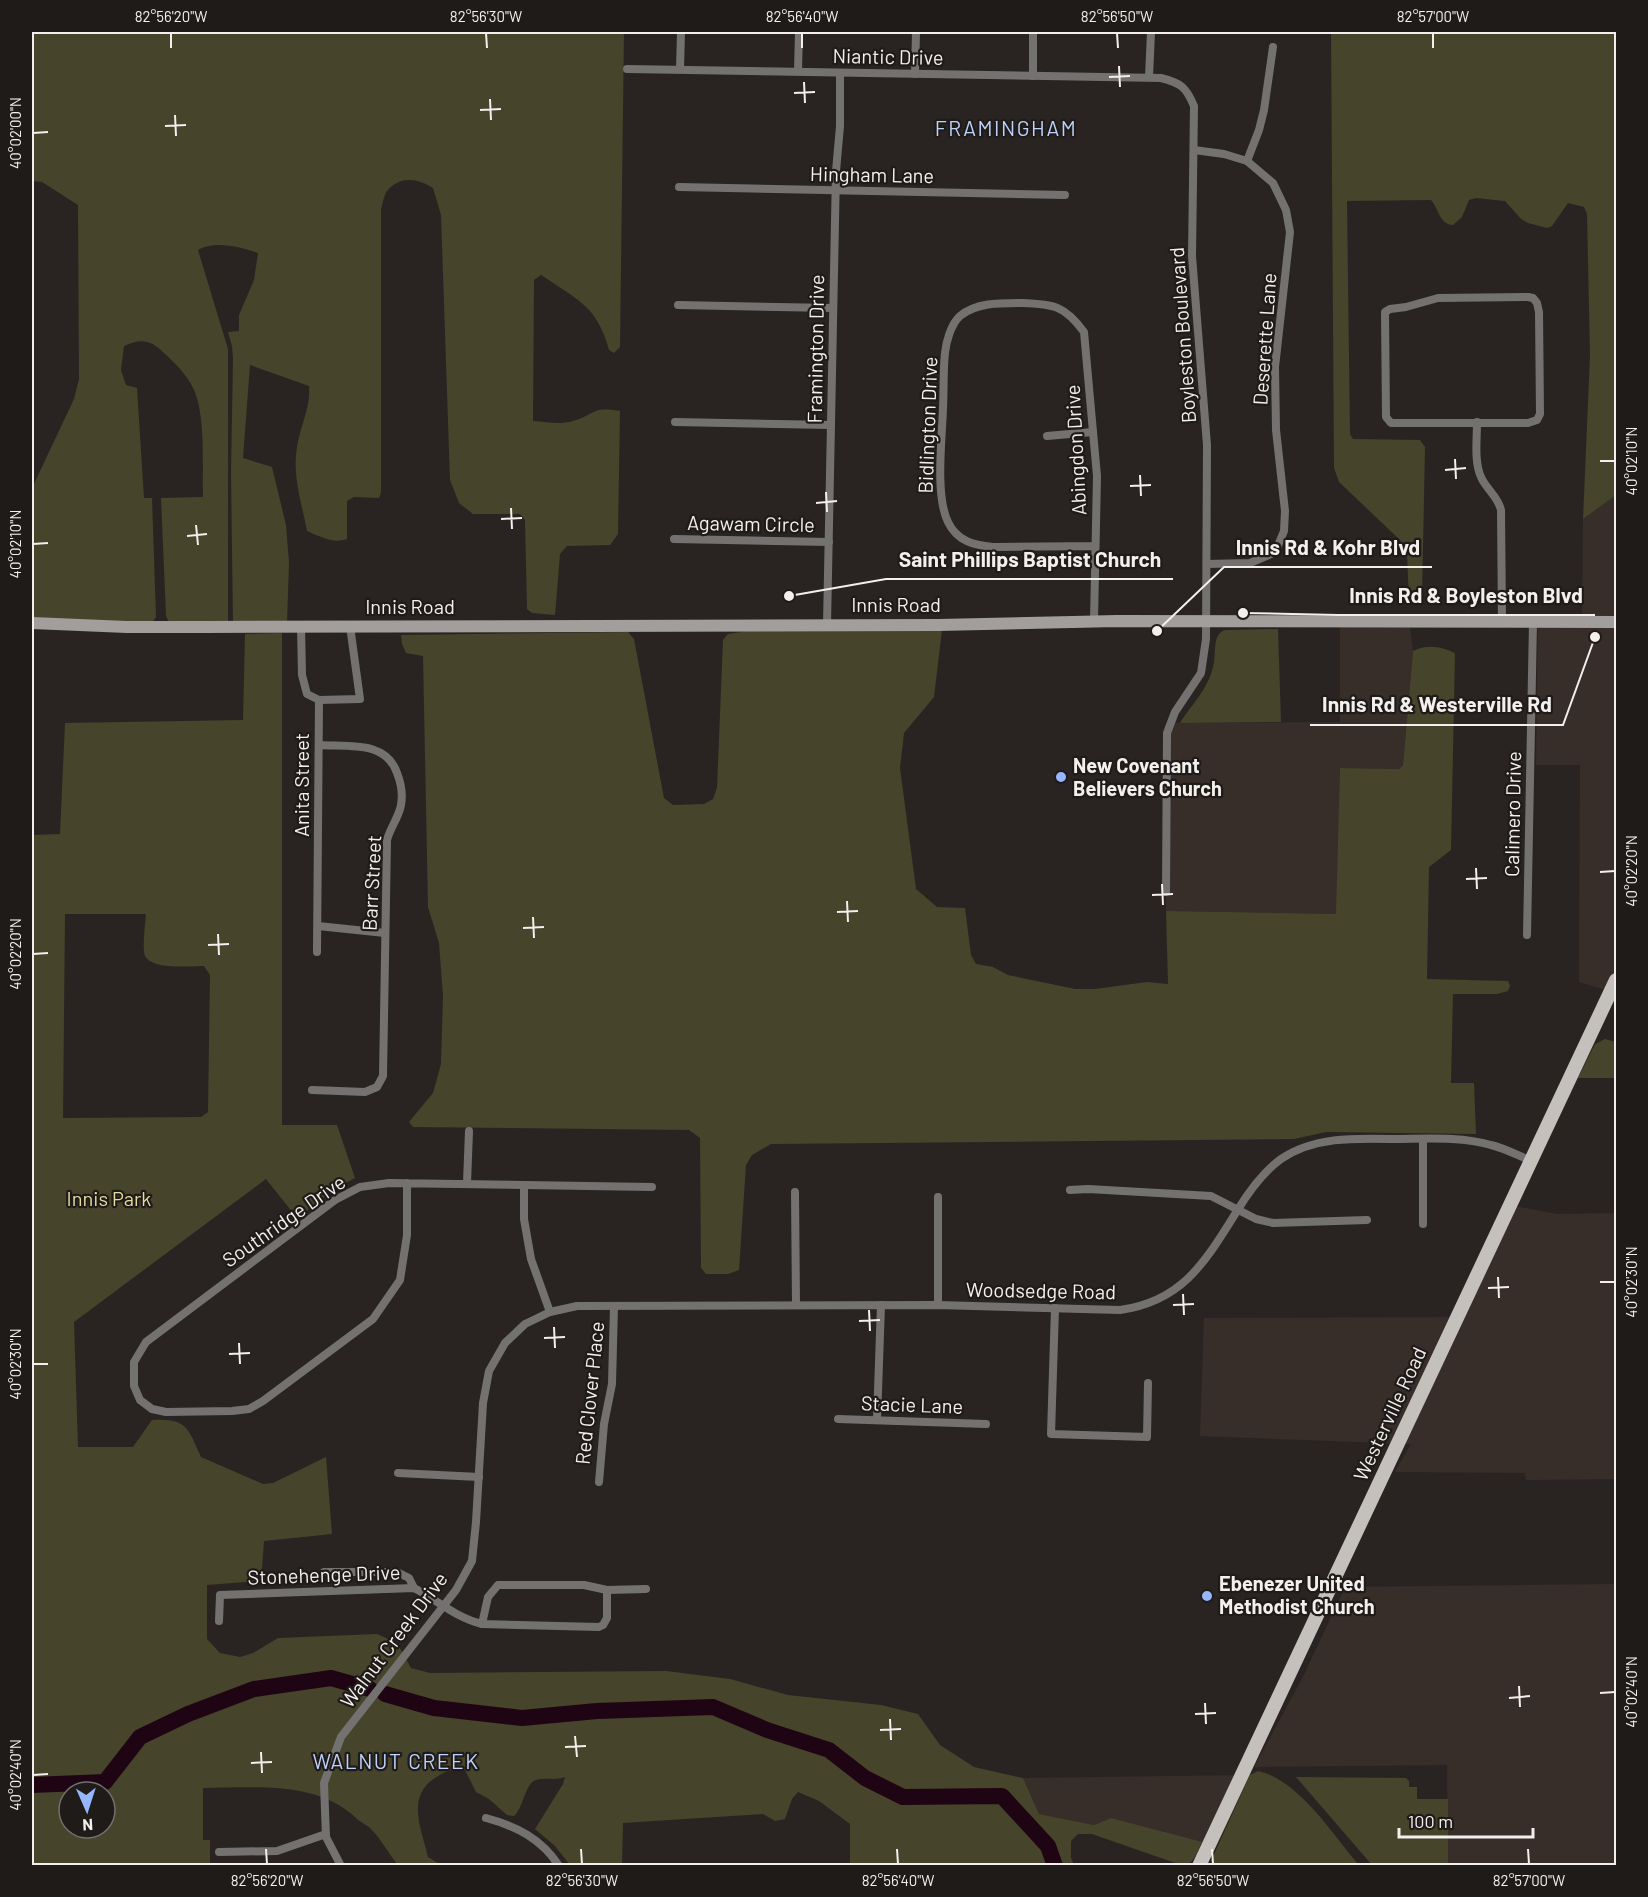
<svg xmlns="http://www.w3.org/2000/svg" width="1648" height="1897" viewBox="0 0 1648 1897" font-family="Barlow,sans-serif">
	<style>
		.built { fill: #382e29 }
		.green { fill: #46442b; fill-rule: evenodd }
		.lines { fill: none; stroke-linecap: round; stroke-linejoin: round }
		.river { stroke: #1f0513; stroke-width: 16 }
		.street { stroke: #747270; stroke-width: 8 }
		.secondary { stroke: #a19e9b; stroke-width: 12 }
		.primary { stroke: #c4c0bc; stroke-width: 14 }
		.ticks { fill: none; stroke: #f2efed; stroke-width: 2 }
		.poi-dot { fill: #96b6fd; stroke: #1f1b19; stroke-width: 2 }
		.labels { text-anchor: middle; stroke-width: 4.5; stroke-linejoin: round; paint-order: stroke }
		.street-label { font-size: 20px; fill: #f2efed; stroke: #1f1b19 }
		.poi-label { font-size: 20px; font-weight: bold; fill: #f2efed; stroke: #1f1b19; text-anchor: start }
		.park-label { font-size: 20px; fill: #e3dc9e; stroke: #1f1b19 }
		.neighbourhood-label { font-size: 21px; letter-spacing: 1.5px; fill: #bed1fa; stroke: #1f1b19 }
		.leader { fill: none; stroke: #f2efed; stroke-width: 2 }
		.callout-dot { fill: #f2efed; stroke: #1f1b19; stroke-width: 2 }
		.callout-label { font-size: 21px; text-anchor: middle; font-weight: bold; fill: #f2efed; stroke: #1f1b19; stroke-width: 4.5; stroke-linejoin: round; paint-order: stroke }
		.neatline { fill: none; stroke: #f2efed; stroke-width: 2 }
		.ticks-label { font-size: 15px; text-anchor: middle; fill: #f2efed }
	</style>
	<rect width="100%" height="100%" fill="#292422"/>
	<g class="built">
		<polygon points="1616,495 1616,993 1579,982 1580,765 1536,765 1538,620 1582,620 1583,519"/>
		<polygon points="1340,620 1409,620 1413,651 1403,764 1399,769 1340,768 1337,914 1166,911 1167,742 1170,723 1340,722"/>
		<polygon points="1509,1205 1557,1214 1616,1213 1616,1479 1526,1480 1525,1473 1395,1472 1411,1444 1200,1436 1204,1318 1458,1317"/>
		<polygon points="1616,1584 1616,1865 1448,1865 1447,1765 1254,1767 1303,1677 1345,1587"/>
		<polygon points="1250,1775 1216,1848 1111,1818 1094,1825 1039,1814 1023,1778"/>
	</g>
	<g class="green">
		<path d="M32,32H624L620,347L614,353L609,350C597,305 576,299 541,275L534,280L533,421C546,422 560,425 573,421C596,414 592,406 620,411L618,534L610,545L567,546L560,554L555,615L532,613L527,609L525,520L520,514H473L459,503L450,480L441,215L433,188C418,179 401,175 387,191C384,195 382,205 381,210V492L379,498L354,497L347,501V539C333,544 321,537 307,531C302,504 292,475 297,447C300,426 311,407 309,386L250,365L243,458L272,467L286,525L289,562L287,624L233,623L231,473L233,359L232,346L228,332L239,331V315L254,280L258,253C241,247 214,240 198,250L228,349V623L169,622L166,616L161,498L203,497C202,467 206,417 194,390C187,375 177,365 165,354C151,340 142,338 124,346L121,370L126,385L137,388L144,498H152L156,617L152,623L32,618V488L74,399L79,379L78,205L42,182L32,181Z"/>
		<path d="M1331,32H1616V495L1583,519L1590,355L1587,214L1584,207L1568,203L1552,226L1547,228L1528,223L1521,219L1505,201L1476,198L1469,200L1462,217L1453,225C1439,224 1439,209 1431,200L1347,201L1350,434L1353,439L1420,440L1425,447L1422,598L1419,603L1413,604L1409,602L1407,553L1400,540L1339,482L1334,468Z"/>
		<path d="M1278,629L1281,722L1180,723C1192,704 1208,689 1213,667C1217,655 1211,635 1225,630Z"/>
		<path d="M942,630L934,697L904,733L900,768L916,889L937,907L965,908L971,955L976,964L993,967L1008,975L1075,989H1095L1147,982L1168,984L1166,911L1336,914L1340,768L1399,769L1403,765L1413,651C1426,644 1442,646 1455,653L1451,850L1429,867L1427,979L1508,981L1510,986L1508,991L1497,994H1453L1451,1083H1474L1476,1134L1326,1132L1294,1139L771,1144L752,1155L746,1165L739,1270L728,1274H706L701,1268L700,1138L689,1130L413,1127L409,1122L433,1093L441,1064L443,996L439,943L428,907L423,656L406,653L402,644L401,635L628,632L634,639L664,798L673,805L704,804L713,799L717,788L723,640L728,634L748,631Z"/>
		<path d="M282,633V1125H337L355,1178L336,1188L297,1218L266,1179L74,1322L78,1447H133L152,1420C187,1418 188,1428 201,1457L263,1484L273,1483L326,1457L332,1534L264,1541L261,1581L207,1585V1639L220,1653L240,1657L253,1653L278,1638L377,1634L397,1643L411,1668L430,1673L666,1671L730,1679L788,1695L881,1705L918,1714L940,1745L974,1767L1023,1778L1039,1814L1094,1825L1111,1818L1202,1842C1197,1852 1194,1866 1181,1865L1092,1834H1078L1071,1841V1858L1074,1865H850V1824L819,1801L798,1792L792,1799L785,1819L775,1821L763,1814L623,1823L622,1865H570L555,1846L535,1829L563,1784L565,1777C555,1781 546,1777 536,1780C525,1783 524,1807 514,1816L507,1815L489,1799L476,1792L465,1770C453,1769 448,1770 438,1776C405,1795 421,1827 428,1857L441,1865H398C389,1854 381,1839 371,1829C366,1824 360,1822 356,1818C316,1780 253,1788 203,1788V1840H210V1865H32V835L60,834L65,723L243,720L245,634ZM65,914H146C145,926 143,940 144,952C146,971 189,966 204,966L210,975L208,1112L201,1117L63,1118ZM69,1792H105V1828H69Z"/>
		<polygon points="1605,1039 1616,1042 1616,1078 1578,1078 1595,1044"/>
		<path d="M1258,1771C1299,1780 1332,1834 1359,1865H1213L1211,1861L1250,1775Z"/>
		<polygon points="1296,1777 1406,1778 1409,1781 1409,1787 1417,1787 1417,1799 1448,1799 1448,1865 1372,1865"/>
	</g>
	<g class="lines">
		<g class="river">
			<polyline points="385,1694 434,1708 522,1718 597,1711 713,1707 767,1730 829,1750 865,1778 903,1797 1002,1796 1048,1846 1055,1866"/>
			<polyline points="32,1785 105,1782 140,1737 188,1714 254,1689 331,1678 370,1689"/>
		</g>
		<g class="street">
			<path d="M627,69L1161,78C1181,83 1186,87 1194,106L1192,256L1207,445L1206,639L1201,673L1175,712L1167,733L1166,892"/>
			<polyline points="680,69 681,32"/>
			<polyline points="798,71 799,32"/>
			<polyline points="915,74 916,32"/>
			<polyline points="1033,76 1033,32"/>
			<polyline points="1149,77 1151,32"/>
			<polyline points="1194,150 1224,154 1247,161 1273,183 1286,210 1290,232 1275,367 1276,430 1285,511 1284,531 1277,548 1271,554 1250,563 1207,564"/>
			<polyline points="1247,161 1259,130 1264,110 1273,47"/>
			<polyline points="679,187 1065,195"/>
			<polygon points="1528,297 1533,298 1537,303 1539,312 1540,414 1537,420 1528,423 1391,423 1386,417 1385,312 1390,309 1406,307 1438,298"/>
			<polyline points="678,305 833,308"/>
			<polyline points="675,422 831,425"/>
			<path d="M1477,422C1477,439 1474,462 1481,477C1486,489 1498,496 1501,510L1502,622"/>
			<polyline points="1047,436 1093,432"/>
			<polyline points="674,539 829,542"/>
			<path d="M1094,621L1097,476L1084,332C1065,306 1054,304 1022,303C1002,303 977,302 960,316C951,324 946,342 945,353C943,371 944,390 943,408C942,439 935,496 948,522C957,541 973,545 993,547L1095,546"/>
			<polyline points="827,625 836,171 840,126 840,74"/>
			<polyline points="301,627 302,675 307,694 319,700 360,699 350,626"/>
			<polyline points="318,926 385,933"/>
			<polyline points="1527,935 1533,622"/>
			<polyline points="317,952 319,700"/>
			<path d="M312,1090L365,1092L377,1087L383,1076L387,840C390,828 399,817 401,805C403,794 401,783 397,773C386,740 347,747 319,745"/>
			<polyline points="407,1183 407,1235 400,1280 373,1319 263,1401 249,1409 232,1411 166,1412 152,1409 140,1400 134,1386 134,1362 146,1342 335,1200 360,1187 389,1183 652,1187"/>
			<polyline points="467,1183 469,1131"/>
			<polyline points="524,1185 524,1219 531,1259 550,1312"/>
			<polyline points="1070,1190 1088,1189 1211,1196 1256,1219 1273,1223 1367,1220"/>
			<polyline points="795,1192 796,1305"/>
			<polyline points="1423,1224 1423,1139"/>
			<polyline points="938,1305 938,1197"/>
			<polyline points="1055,1308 1051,1434 1147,1437 1148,1383"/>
			<polyline points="838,1419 986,1424"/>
			<polyline points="877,1420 881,1305"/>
			<polyline points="398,1473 479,1477"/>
			<polyline points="599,1482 604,1424 612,1384 614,1306"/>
			<polyline points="324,1572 397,1572 409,1578 414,1588"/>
			<path d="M219,1621L220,1595L414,1588C437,1600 456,1618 482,1624L599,1627L603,1625L607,1618V1590"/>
			<polyline points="482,1624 488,1597 498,1585 584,1585 607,1590 646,1589"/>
			<path d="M486,1818C516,1826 542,1839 559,1866"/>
			<polyline points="219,1852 277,1851 326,1834"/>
			<path d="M341,1866L326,1837L324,1783L341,1737L456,1590L472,1561L476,1522L483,1403L489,1371L505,1343L525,1324L550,1312L577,1306L938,1305L1120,1310C1183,1301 1205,1262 1237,1211C1248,1193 1263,1172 1281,1159C1313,1137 1354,1138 1391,1139C1424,1139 1460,1136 1491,1145C1504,1148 1517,1155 1529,1160"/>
		</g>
		<polyline class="secondary" points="32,623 127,627 206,627 938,625 1117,621 1616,622"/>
		<path class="primary" d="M1199,1866C1340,1571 1475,1274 1616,980"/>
	</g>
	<path class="ticks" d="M171,33V48M486,33L487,48M802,33V48M1117,33L1118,48M1433,33V48M1119,66L1120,87M1109,77L1130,76M804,82L805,103M794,93L815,92M490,99L491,120M480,110L501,109M175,115L176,136M165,126L186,125M33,133L48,132M1455,459L1456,479M1600,461H1615M1445,470L1466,468M1140,475L1141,496M1130,486L1151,485M826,492L827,512M816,503L837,501M511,508L512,529M501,519L522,518M196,525L198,545M187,536L207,534M33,544L48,543M1476,868L1477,889M1600,872L1615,871M1466,879L1487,878M1162,884L1163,905M1152,895L1173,894M847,901L848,922M837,912L858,911M533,917L534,938M523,928L544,927M218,934L219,955M208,945L229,944M33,954L48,953M1498,1277L1499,1298M1600,1282H1615M1488,1288L1509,1287M1183,1294L1184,1315M1173,1305L1194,1304M869,1310L870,1331M859,1321L880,1320M554,1327L555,1348M544,1338L565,1337M239,1343L240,1364M229,1354L250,1353M33,1364H48M1519,1686L1520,1707M1600,1693L1615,1692M1509,1698L1530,1696M1205,1703L1206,1724M1195,1714L1216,1713M890,1719L891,1740M880,1730L901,1729M575,1736L577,1757M565,1747L586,1746M261,1752L262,1773M251,1763L272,1762M33,1775L48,1774M266,1849L267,1864M581,1849L582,1864M897,1849L898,1864M1212,1849L1213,1864M1528,1849L1529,1864"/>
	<g class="poi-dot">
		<circle cx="1061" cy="777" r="6"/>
		<circle cx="1207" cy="1596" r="6"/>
	</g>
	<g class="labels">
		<g class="street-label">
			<text transform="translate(888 57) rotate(1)" y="7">Niantic Drive</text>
			<text transform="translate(872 175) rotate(1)" y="7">Hingham Lane</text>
			<text transform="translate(1183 335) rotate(-94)" y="7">Boyleston Boulevard</text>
			<text transform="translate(1265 339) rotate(-86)" y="7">Deserette Lane</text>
			<text transform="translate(816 349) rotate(-89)" y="7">Framington Drive</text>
			<text transform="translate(928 425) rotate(-88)" y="7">Bidlington Drive</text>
			<text transform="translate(1076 450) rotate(-93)" y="7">Abingdon Drive</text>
			<text transform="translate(751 524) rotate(1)" y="7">Agawam Circle</text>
			<text x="896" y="612">Innis Road</text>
			<text x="410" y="614">Innis Road</text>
			<text transform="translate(302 785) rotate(-90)" y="7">Anita Street</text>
			<text transform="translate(1513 814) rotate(-89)" y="7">Calimero Drive</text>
			<text transform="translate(372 883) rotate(-87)" y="7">Barr Street</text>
			<text transform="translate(284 1221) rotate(-35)" y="7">Southridge Drive</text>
			<text transform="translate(1041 1291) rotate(1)" y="7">Woodsedge Road</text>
			<text transform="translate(590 1393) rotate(-84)" y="7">Red Clover Place</text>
			<text transform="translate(912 1405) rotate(2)" y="7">Stacie Lane</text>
			<text transform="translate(1390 1414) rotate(-65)" y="7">Westerville Road</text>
			<text transform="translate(324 1575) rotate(-2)" y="7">Stonehenge Drive</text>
			<text transform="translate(394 1640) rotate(-53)" y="7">Walnut Creek Drive</text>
		</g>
		<g class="poi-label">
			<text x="1073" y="773">New Covenant<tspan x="1073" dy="23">Believers Church</tspan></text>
			<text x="1219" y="1591">Ebenezer United<tspan x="1219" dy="23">Methodist Church</tspan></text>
		</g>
		<g class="park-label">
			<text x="109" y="1206">Innis Park</text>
		</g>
		<g class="neighbourhood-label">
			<text x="1006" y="136">FRAMINGHAM</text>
			<text x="396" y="1769">WALNUT CREEK</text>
		</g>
	</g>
	<path class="leader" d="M1157 631L1224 567H1432M789 596L886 579H1173M1243 613L1338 615H1595M1595 637L1563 725H1310"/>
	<g class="callout-dot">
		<circle cx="1157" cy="631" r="6"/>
		<circle cx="789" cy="596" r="6"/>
		<circle cx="1243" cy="613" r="6"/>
		<circle cx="1595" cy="637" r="6"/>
	</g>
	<g class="callout-label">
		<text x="1328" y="555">Innis Rd &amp; Kohr Blvd</text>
		<text x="1030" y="567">Saint Phillips Baptist Church</text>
		<text x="1466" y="603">Innis Rd &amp; Boyleston Blvd</text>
		<text x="1437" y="712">Innis Rd &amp; Westerville Rd</text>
	</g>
	<rect width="1648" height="1897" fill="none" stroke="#1f1b19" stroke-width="66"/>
	<g transform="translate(87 1810) rotate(177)"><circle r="28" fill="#1f1b19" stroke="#73706e" stroke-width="1.5"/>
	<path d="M0-4.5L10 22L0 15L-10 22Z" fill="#96b6fd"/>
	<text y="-9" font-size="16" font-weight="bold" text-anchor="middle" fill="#f2efed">N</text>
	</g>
	<path d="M1399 1828v9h134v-9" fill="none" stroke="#f2efed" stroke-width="3"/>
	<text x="1408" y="1828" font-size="18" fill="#f2efed" stroke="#1f1b19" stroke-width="4.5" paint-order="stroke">100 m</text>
	<rect x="33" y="33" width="1582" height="1831" class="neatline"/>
	<g class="ticks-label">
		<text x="171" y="22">82°56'20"W</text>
		<text x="486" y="22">82°56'30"W</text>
		<text x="802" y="22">82°56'40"W</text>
		<text x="1117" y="22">82°56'50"W</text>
		<text x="1433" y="22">82°57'00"W</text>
		<text transform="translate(16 133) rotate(-90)" y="5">40°02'00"N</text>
		<text transform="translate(1632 461) rotate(-90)" y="5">40°02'10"N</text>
		<text transform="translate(16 544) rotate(-90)" y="5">40°02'10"N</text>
		<text transform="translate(1632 871) rotate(-90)" y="5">40°02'20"N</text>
		<text transform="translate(16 954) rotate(-90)" y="5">40°02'20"N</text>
		<text transform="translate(1632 1282) rotate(-90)" y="5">40°02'30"N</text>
		<text transform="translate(16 1364) rotate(-90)" y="5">40°02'30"N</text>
		<text transform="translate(1632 1692) rotate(-90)" y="5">40°02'40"N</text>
		<text transform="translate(16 1775) rotate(-90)" y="5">40°02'40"N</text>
		<text x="267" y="1886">82°56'20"W</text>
		<text x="582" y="1886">82°56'30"W</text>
		<text x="898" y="1886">82°56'40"W</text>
		<text x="1213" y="1886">82°56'50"W</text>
		<text x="1529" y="1886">82°57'00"W</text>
	</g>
</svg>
